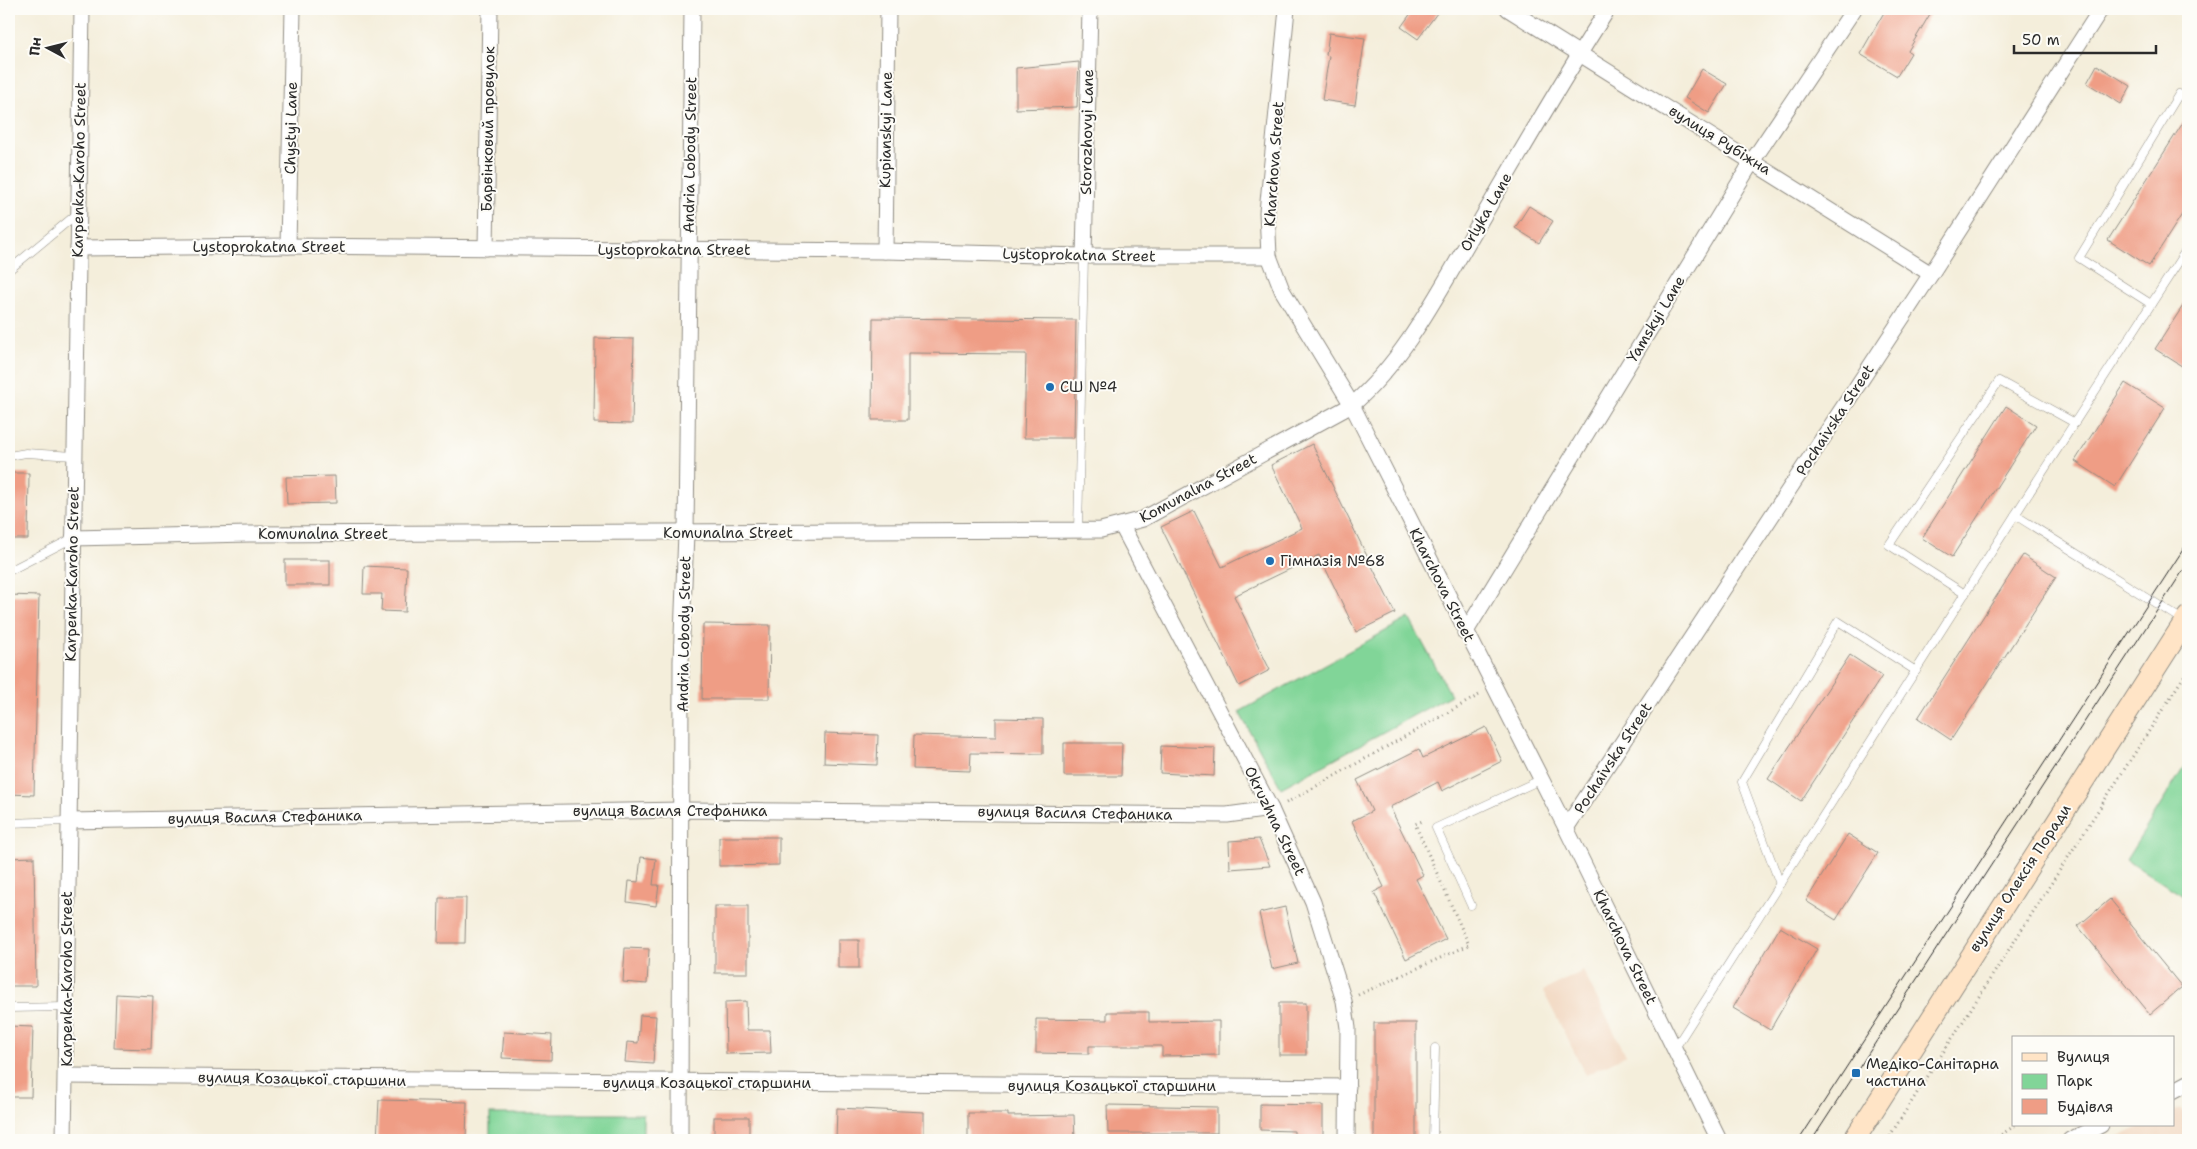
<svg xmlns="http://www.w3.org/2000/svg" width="2197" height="1149" viewBox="0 0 2197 1149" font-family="'Shantell Sans',sans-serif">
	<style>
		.built { fill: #f1d5bd }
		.green { fill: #81d598; stroke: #568062 }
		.building { fill: #ef9d85 }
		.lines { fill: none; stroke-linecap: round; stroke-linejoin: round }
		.service-casing { stroke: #908c83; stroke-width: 9 }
		.minor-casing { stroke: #908c83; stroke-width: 17 }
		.secondary-casing { stroke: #908c83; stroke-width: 23 }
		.path { stroke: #908c83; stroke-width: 3; stroke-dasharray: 1 4; stroke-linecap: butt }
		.service { stroke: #fff; stroke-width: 8 }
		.minor { stroke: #fff; stroke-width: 15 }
		.secondary { stroke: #ffe4c6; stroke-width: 21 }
		.tram { stroke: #2b2b2b; stroke-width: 1 }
		.poi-dot { fill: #1f6fb2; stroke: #fdfcf7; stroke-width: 2 }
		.labels { text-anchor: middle; stroke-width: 4; stroke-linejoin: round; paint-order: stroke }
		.street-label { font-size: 15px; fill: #2b2b2b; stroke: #fdfcf7 }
		.poi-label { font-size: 15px; fill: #2b2b2b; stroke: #fdfcf7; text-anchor: start }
	</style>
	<rect width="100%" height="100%" fill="#fdfcf7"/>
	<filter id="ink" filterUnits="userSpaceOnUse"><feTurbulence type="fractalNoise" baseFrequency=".02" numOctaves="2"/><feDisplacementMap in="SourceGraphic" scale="10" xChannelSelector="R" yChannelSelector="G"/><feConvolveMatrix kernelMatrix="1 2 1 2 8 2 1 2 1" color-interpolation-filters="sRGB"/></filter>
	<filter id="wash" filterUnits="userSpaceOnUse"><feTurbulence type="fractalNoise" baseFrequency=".0096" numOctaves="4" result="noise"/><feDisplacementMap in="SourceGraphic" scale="20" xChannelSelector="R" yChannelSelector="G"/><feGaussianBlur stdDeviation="1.12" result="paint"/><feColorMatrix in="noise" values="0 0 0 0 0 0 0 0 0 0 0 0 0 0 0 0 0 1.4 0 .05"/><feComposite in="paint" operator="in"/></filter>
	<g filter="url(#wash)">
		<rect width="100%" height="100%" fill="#f4eedb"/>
		<g class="built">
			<polygon points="1583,971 1626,1055 1586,1075 1543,991"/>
			<polygon points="2181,1108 2188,1120 2188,1140 2112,1140 2144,1125 2173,1125 2173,1112"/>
		</g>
		<g class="green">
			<polygon points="1409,618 1451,695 1281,788 1239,712"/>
			<polygon points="2188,761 2188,899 2126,860"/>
			<rect x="490" y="1114" width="153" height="26"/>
		</g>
		<g id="blocks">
			<g class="building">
				<polygon points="1414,9 1440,9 1418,39 1401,27"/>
				<polygon points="1886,9 1921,9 1930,14 1908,51 1911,53 1897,76 1860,54"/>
				<polygon points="1329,33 1365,38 1355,105 1322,100 1329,56 1326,55"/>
				<polygon points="1079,62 1077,107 1016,109 1016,68"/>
				<polygon points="2097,65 2131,86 2121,104 2087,83"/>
				<polygon points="1702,69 1727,84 1709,113 1685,98"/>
				<polygon points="2188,115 2188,205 2149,266 2108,240"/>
				<polygon points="1529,206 1553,221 1539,243 1515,228"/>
				<polygon points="2188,298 2188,370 2155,349"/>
				<polygon points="873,318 1076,320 1074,438 1024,438 1026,354 908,353 908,420 872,420"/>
				<polygon points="595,338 634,339 632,424 594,423"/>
				<polygon points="2125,383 2165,408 2115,487 2075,461"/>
				<polygon points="2006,406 2036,425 1952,557 1922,538"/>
				<polygon points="1312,444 1395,613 1356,632 1319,555 1234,596 1270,670 1239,686 1161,527 1194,511 1222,567 1302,528 1271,465"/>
				<polygon points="9,473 29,473 28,539 9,539"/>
				<polygon points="335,476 336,503 287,504 286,477"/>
				<polygon points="2023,555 2056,577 1951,740 1918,718"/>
				<rect x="285" y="560" width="45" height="25"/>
				<polygon points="364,566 407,568 405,612 381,611 382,594 363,594"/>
				<polygon points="9,595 39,596 34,795 9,794"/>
				<polygon points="703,624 770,625 769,699 702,699"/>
				<polygon points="1850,655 1882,676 1801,801 1768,779"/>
				<polygon points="996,718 1043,719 1043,754 971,753 970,771 913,769 914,735 996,737"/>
				<polygon points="1486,727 1502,761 1442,791 1438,782 1390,807 1423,875 1416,879 1446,939 1406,959 1374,892 1384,887 1352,821 1372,811 1357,780 1419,749 1423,758"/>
				<polygon points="825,733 878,735 877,765 824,763"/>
				<polygon points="1064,743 1122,743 1121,776 1064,776"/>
				<polygon points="1161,746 1215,748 1214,776 1160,773"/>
				<polygon points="1848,834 1878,853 1836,920 1806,901"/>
				<polygon points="719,837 779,837 779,865 719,866"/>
				<polygon points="1259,839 1270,866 1230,869 1229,841"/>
				<polygon points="34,857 36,986 9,986 9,858"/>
				<polygon points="641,857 656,859 653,885 659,885 656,906 627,902 629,881 638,882"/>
				<polygon points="439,898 466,898 465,943 438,943"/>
				<polygon points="2110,899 2182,987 2150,1014 2078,926"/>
				<rect x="715" y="906" width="33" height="67"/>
				<polygon points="1285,907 1298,963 1272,969 1259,913"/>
				<polygon points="1780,927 1817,949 1770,1030 1733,1008"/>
				<rect x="838" y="940" width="21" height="28"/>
				<polygon points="625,948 649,949 647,984 623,982"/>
				<polygon points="116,994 153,996 151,1049 114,1048"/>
				<polygon points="746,1001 747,1030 770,1030 771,1053 726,1054 725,1002"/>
				<rect x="1279" y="1003" width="27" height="52"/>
				<polygon points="1107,1012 1149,1012 1149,1022 1219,1021 1219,1055 1162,1056 1162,1046 1089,1046 1089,1054 1036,1053 1036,1019 1107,1020"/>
				<polygon points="640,1015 656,1016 653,1064 625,1062 627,1042 638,1043"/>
				<rect x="1374" y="1023" width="42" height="117"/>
				<polygon points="9,1026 33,1027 31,1097 9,1097"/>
				<polygon points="504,1032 552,1035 551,1060 502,1058"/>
				<polygon points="379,1100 467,1102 466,1140 377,1140"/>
				<polygon points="1260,1104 1323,1105 1323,1140 1294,1140 1294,1131 1260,1130"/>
				<polygon points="1107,1105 1217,1107 1217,1133 1108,1133"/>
				<polygon points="837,1108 924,1112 924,1140 836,1140"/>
				<polygon points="968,1113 1008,1113 1008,1116 1074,1115 1075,1140 968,1140"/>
				<rect x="714" y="1117" width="35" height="23"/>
			</g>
		</g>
	</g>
	<g filter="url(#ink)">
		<use href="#blocks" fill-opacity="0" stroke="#908c83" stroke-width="1"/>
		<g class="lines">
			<g class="service-casing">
				<g id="service">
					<polyline points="9,270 78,213"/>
					<polyline points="2151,304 2079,258 2179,94 2188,99"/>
					<polyline points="9,456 26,453 74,456"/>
					<polyline points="1078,531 1084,256"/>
					<polyline points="9,571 73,538"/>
					<polyline points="1965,594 1889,545 1999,381 2075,423"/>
					<polyline points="2184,621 2015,515 2188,247"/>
					<polyline points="9,823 68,821"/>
					<polyline points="1780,884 1742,782 1838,621 1916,671"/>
					<polyline points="1471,905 1436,828 1540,780"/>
					<polyline points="9,1008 66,1007"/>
					<polyline points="1675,1048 2015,515"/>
					<polyline points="1433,1140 1435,1048"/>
				</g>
			</g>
			<g class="minor-casing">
				<g id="minor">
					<polyline points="1287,9 1267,212 1269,256 1282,290 1352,405 1566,828 1719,1140"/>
					<polyline points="1508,9 1931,274"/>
					<polyline points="288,246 293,9"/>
					<polyline points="78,248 288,246 885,251 1084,256 1269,256"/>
					<polyline points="486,248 490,9"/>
					<polyline points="885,251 888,9"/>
					<polyline points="1084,256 1090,9"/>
					<polyline points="1122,526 1271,809 1313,902 1344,1001 1348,1028 1347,1140"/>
					<path d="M73,538L249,534L1101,530L1143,519L1352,405C1403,361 1436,297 1470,239C1515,162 1559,84 1608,9"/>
					<polyline points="1465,633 1753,160 1854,9"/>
					<polyline points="68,821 682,810 1227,815 1271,809"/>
					<polyline points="1566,828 1931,274 2101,9"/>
					<polyline points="66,1076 1348,1087"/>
					<polyline points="2173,1091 2188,1083"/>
					<polyline points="64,1140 82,9"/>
					<polyline points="680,1140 681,661 686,533 692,9"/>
					<polyline points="2070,1140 2101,1125"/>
				</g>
			</g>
			<g class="secondary-casing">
				<polyline id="secondary" points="1854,1140 2188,617"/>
			</g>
			<g class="path">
				<polyline points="1286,803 1481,694"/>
				<polyline points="1358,995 1469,945 1415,824 1425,820"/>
				<polyline points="1887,1140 2188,670"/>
				<polyline points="1993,1140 2016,1125"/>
			</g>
			<use href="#service" class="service"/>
			<use href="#minor" class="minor"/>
			<use href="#secondary" class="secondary"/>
			<g class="tram">
				<polyline points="1799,1140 2188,542"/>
				<polyline points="1812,1140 2188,563"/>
			</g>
		</g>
	</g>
	<g class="poi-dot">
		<circle cx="1050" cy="387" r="5"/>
		<circle cx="1270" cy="561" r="5"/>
		<rect x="1851" y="1068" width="10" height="10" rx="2.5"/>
	</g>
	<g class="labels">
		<g class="street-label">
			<text transform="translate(291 128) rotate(-89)" y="5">Chystyi Lane</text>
			<text transform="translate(488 129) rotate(-89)" y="5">Барвінковий провулок</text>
			<text transform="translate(886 130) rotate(-89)" y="5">Kupianskyi Lane</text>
			<text transform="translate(1087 132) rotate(-89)" y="5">Storozhovyi Lane</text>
			<text transform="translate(1720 140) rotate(32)" y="5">вулиця Рубіжна</text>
			<text transform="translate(690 155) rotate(-89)" y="5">Andria Lobody Street</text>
			<text transform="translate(1274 164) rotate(-86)" y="5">Kharchova Street</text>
			<text transform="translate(79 170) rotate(-89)" y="5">Karpenka-Karoho Street</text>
			<text transform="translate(1486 212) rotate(-60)" y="5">Orlyka Lane</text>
			<text x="269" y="252">Lystoprokatna Street</text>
			<text x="674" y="255">Lystoprokatna Street</text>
			<text transform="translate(1079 255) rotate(1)" y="5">Lystoprokatna Street</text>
			<text transform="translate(1656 319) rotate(-59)" y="5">Yamskyi Lane</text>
			<text transform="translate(1835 420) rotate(-57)" y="5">Pochaivska Street</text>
			<text transform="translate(1198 488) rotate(-28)" y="5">Komunalna Street</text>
			<text x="728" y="538">Komunalna Street</text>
			<text x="323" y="539">Komunalna Street</text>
			<text transform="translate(72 574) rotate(-89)" y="5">Karpenka-Karoho Street</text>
			<text transform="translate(1442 585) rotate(63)" y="5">Kharchova Street</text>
			<text transform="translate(684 634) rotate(-89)" y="5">Andria Lobody Street</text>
			<text transform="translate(1613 758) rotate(-57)" y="5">Pochaivska Street</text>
			<text x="670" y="816">вулиця Василя Стефаника</text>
			<text transform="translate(1075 813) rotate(1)" y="5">вулиця Василя Стефаника</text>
			<text transform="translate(265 817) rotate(-1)" y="5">вулиця Василя Стефаника</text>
			<text transform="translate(1275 821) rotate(64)" y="5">Okruzhna Street</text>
			<text transform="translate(2020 878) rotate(-57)" y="5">вулиця Олексія Поради</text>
			<text transform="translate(1625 947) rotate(64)" y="5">Kharchova Street</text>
			<text transform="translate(67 979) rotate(-90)" y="5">Karpenka-Karoho Street</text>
			<text transform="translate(302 1079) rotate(1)" y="5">вулиця Козацької старшини</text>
			<text x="707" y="1088">вулиця Козацької старшини</text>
			<text x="1112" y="1091">вулиця Козацької старшини</text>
		</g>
		<g class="poi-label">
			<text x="1060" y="392">СШ №4</text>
			<text x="1280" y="566">Гімназія №68</text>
			<text x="1866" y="1069">Медіко-Санітарна<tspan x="1866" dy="17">частина</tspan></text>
		</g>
	</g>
	<rect width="2197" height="1149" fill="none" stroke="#fdfcf7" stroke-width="30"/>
	<rect x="2012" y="1036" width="162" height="90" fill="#fdfcf7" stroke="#a9a8a5"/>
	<rect x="2022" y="1053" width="25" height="8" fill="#ffe4c6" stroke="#a9a8a5"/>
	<text x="2057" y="1062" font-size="15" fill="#2b2b2b">Вулиця</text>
	<rect x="2022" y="1074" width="25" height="15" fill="#81d598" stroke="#a9a8a5"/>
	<text x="2057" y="1086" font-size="15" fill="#2b2b2b">Парк</text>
	<rect x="2022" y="1099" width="25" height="15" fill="#ef9d85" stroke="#a9a8a5"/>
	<text x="2057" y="1112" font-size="15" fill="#2b2b2b">Будівля</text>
	<g transform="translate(48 48) rotate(277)" stroke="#fdfcf7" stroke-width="4" paint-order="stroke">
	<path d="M0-4L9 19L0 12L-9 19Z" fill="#2b2b2b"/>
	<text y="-8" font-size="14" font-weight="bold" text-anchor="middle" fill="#2b2b2b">Пн</text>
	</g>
	<path d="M2014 45v8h142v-8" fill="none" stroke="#2b2b2b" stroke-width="2.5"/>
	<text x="2022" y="45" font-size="15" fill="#2b2b2b" stroke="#fdfcf7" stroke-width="4" paint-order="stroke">50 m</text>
</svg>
